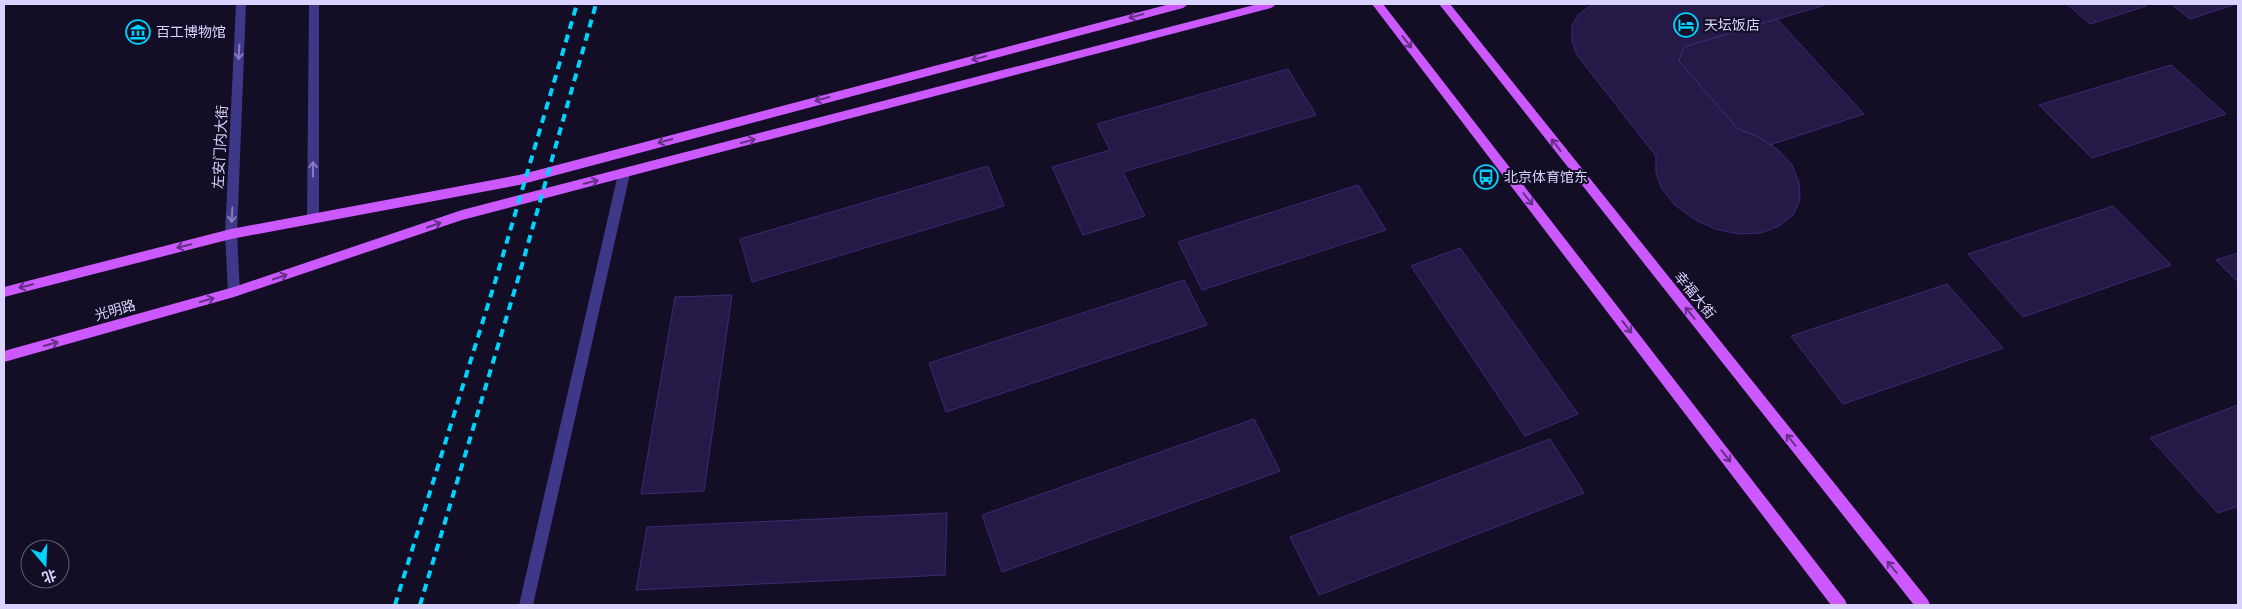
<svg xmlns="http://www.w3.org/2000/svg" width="2242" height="609" viewBox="0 0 2242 609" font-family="'DejaVu Sans','Noto Sans SC',sans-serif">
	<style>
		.building { fill: #251947; stroke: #3d2a74 }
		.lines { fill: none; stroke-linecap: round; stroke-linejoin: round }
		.minor { fill: #3f3787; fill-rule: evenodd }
		.major { fill: #cc59ff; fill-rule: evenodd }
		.rail { stroke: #00d3fd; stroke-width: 4; stroke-dasharray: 8 6; stroke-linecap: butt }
		.oneway { stroke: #663087 }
		.oneway2 { stroke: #857dbd }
		.labels { text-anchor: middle; stroke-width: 4; stroke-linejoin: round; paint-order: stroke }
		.poi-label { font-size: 14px; fill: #dad2ff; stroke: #130e25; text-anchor: start }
		.street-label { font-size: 14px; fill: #dad2ff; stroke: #130e25 }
	</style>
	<rect width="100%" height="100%" fill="#130e25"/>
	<g class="building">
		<polygon points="1593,4 1828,4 1684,47 1679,61 1737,128 1759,137 1778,150 1792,165 1799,183 1800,200 1793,215 1779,226 1761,233 1739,234 1715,229 1694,219 1675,205 1662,189 1656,173 1656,156 1577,55 1572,41 1572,26 1578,15"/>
		<polygon points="2067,4 2144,4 2146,6 2090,24"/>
		<polygon points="2171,4 2236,4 2190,19"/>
		<polygon points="1777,19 1864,114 1770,145 1759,137 1737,128 1679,61 1684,47"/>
		<polygon points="2171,65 2226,114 2092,158 2039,105"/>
		<polygon points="1288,69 1316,115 1123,172 1145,216 1083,235 1052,167 1110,150 1097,124"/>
		<polygon points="988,166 1004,206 752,282 740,239"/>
		<polygon points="1358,185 1386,230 1202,290 1178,242"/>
		<polygon points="2113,206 2171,265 2023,317 1968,254"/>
		<polygon points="1460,248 1578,414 1525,436 1411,266"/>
		<polygon points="2238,253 2238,282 2216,260"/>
		<polygon points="1184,280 1207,325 946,412 929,363"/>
		<polygon points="1947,284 2003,348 1843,404 1791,336"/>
		<polygon points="732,295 704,491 641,494 675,297"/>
		<polygon points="2238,405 2238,506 2218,513 2150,438"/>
		<polygon points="1254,419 1280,471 1002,572 982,515"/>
		<polygon points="1550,439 1584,493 1319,595 1290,537"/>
		<polygon points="947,513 945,575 636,590 647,527"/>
	</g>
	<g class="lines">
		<g class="minor">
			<polygon points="236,4 246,4 237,234 240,292 238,296 230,296 228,292 225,234"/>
			<polygon points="309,4 319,4 319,218 313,223 307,218"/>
			<polygon points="624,169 630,174 533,605 519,605 618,174"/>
		</g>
		<g class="major">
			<polygon points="1170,4 1188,4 1183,8 519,185 231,239 4,297 4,287 231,229 519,175"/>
			<polygon points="1258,4 1276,4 1271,8 462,220 234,297 4,362 4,351 234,287 462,210"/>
			<polygon points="1372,4 1383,4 1845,600 1847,605 1831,605"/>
			<polygon points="1439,4 1450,4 1928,600 1930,605 1914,605"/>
		</g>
		<g class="rail">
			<polyline points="395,605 495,282 577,4"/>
			<polyline points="420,605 518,279 596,4"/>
		</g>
	</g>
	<defs><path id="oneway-shaft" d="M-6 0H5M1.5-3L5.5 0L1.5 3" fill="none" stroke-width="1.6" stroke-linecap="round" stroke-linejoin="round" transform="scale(1.25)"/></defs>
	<g class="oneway">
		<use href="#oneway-shaft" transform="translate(1136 16) rotate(165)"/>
		<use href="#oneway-shaft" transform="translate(1407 42) rotate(52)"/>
		<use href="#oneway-shaft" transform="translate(979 58) rotate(165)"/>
		<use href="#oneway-shaft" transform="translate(822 99) rotate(165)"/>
		<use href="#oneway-shaft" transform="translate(665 141) rotate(165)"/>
		<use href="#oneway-shaft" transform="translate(748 141) rotate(-15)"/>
		<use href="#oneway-shaft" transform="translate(1556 145) rotate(-128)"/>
		<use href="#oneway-shaft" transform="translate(591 182) rotate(-14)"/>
		<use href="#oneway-shaft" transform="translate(1528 199) rotate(52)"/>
		<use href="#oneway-shaft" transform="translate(434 225) rotate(-19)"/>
		<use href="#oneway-shaft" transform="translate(184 246) rotate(166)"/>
		<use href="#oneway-shaft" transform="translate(280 277) rotate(-19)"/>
		<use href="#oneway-shaft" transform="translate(26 286) rotate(166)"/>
		<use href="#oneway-shaft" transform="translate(207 300) rotate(-16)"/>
		<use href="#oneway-shaft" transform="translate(1690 313) rotate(-129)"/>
		<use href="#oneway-shaft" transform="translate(1627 327) rotate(52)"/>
		<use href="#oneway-shaft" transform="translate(51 344) rotate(-16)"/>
		<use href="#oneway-shaft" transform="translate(1791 440) rotate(-129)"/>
		<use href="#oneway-shaft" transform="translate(1726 456) rotate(52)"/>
		<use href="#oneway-shaft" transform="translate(1892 567) rotate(-129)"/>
	</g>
	<g class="oneway2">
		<use href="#oneway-shaft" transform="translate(239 52) rotate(93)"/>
		<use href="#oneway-shaft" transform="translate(313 169) rotate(-90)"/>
		<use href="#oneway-shaft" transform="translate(232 215) rotate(93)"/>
	</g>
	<defs>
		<g id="hotel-ring" transform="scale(1.25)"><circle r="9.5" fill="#130e25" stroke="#00d3fd" stroke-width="1.5"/><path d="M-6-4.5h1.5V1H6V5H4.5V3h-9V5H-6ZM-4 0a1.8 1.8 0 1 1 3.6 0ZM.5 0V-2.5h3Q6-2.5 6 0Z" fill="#00d3fd"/></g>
		<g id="museum-ring" transform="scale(1.25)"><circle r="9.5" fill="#130e25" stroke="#00d3fd" stroke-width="1.5"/><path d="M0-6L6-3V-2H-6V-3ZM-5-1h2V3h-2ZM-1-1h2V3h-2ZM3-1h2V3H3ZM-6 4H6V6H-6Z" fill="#00d3fd"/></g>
		<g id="bus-ring" transform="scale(1.25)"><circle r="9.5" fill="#130e25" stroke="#00d3fd" stroke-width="1.5"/><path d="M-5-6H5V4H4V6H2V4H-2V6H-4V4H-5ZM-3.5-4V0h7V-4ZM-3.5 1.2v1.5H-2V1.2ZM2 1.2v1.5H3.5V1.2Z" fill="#00d3fd"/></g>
	</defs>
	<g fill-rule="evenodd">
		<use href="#hotel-ring" x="1686" y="25"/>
		<use href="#museum-ring" x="138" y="32"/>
		<use href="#bus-ring" x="1486" y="177"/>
	</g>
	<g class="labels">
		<g class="poi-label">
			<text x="1704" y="30">天坛饭店</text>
			<text x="156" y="37">百工博物馆</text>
			<text x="1504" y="182">北京体育馆东</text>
		</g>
		<g class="street-label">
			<text transform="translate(220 147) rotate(-87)" y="5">左安门内大街</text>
			<text transform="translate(1695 295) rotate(51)" y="5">幸福大街</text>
			<text transform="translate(115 310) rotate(-16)" y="5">光明路</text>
		</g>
	</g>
	<rect width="2242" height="609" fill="none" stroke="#dad2ff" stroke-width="10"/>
	<g transform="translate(45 564) rotate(161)"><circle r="24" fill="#130e25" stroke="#635c7c"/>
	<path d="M0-4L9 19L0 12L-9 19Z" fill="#00d3fd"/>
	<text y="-8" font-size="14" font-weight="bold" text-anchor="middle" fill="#dad2ff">北</text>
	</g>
</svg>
